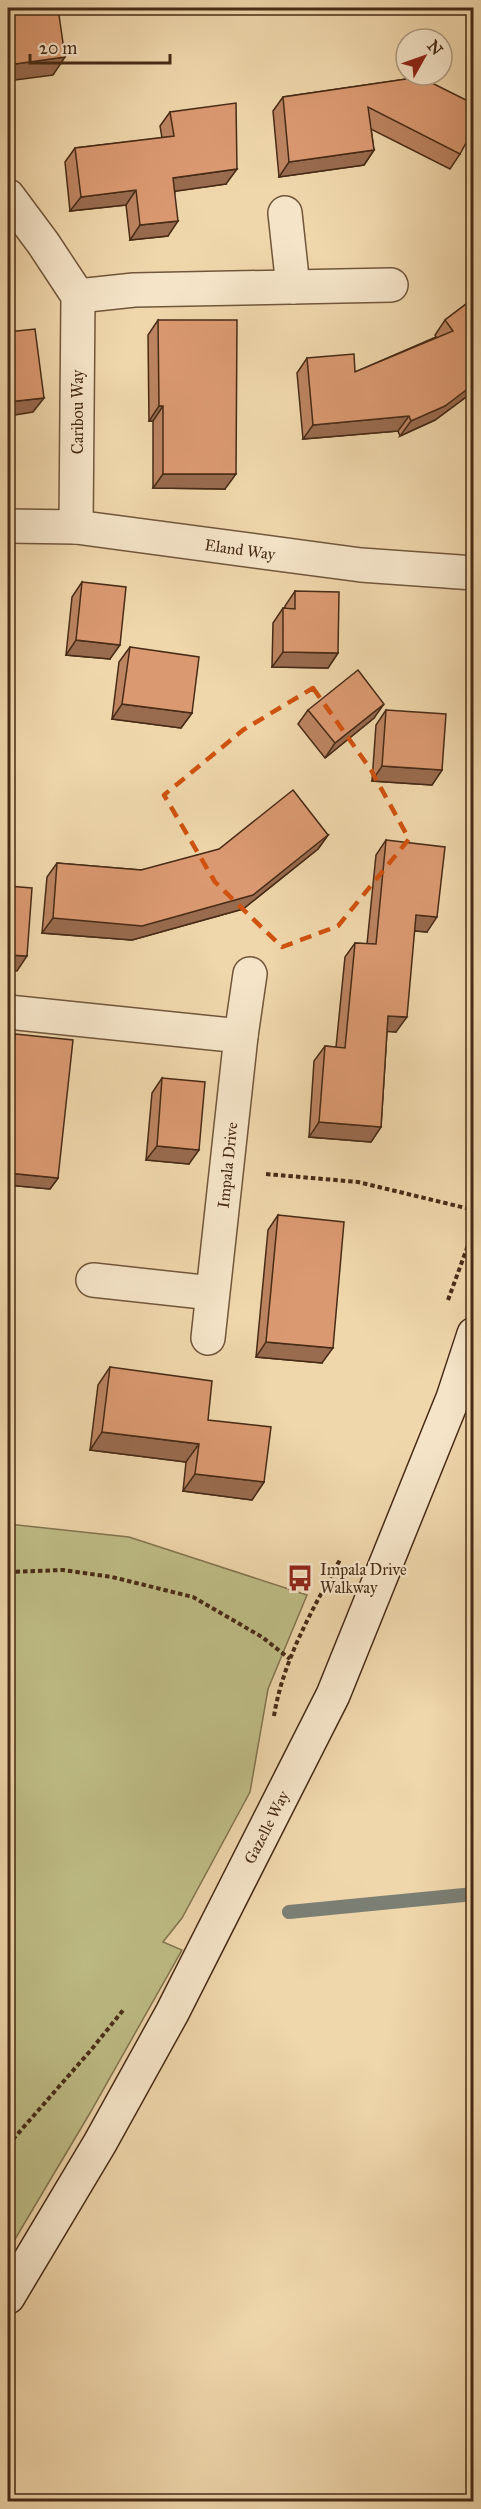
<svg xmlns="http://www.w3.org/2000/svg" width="481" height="2509" viewBox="0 0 481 2509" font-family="'IM FELL Great Primer',serif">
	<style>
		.green { fill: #bebc85; stroke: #82744e; stroke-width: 1.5 }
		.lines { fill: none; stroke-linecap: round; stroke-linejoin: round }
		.stream { stroke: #7b7f74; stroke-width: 14 }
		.street-casing { stroke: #71563b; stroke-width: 36 }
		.secondary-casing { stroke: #472b16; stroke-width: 36 }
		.path { stroke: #472b16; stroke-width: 4; stroke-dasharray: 4.5 3; stroke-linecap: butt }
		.street { stroke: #f5e4c8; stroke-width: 33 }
		.secondary { stroke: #f5e4c8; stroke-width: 33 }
		.wall { fill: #bc8461; stroke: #472b16; stroke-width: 1.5 }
		.shaded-wall { fill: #996b4f; stroke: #472b16; stroke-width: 1.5 }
		.building { fill: #db9971; stroke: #472b16; stroke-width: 1.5 }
		.marked { fill: none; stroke: #d0520e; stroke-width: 4.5; stroke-dasharray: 12 8; stroke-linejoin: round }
		.labels { text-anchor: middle; stroke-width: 4.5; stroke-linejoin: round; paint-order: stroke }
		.street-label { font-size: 16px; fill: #472b16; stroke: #f5e4c8 }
		.poi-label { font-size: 16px; fill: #472b16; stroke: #f5e4c8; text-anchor: start }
	</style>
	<rect width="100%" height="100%" fill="#efd6ab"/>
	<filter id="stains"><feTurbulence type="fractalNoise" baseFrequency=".00333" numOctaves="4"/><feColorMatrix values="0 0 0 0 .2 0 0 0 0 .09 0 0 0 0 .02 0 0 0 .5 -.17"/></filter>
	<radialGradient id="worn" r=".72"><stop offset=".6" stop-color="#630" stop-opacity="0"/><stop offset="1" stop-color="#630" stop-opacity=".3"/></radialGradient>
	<polygon class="green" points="8,1524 129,1537 307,1595 268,1689 250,1792 182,1918 163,1942 182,1950 90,2113 8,2251"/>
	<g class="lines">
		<polyline class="stream" points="289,1912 474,1894"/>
		<g class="street-casing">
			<g id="street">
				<polyline points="8,196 43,243 78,296 76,527"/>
				<polyline points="285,213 293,287"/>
				<polyline points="78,296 134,290 391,285"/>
				<polyline points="8,526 76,527 361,565 474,573"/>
				<polyline points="8,1012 241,1036 208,1338"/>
				<polyline points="241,1036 250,974"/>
				<polyline points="93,1280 212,1293"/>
			</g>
		</g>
		<g class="secondary-casing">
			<polyline id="secondary" points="8,2297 100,2143 172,2013 333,1695 453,1398 474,1334"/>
		</g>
		<g class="path">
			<polyline points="266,1174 358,1182 474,1210"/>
			<polyline points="448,1300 474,1229"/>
			<polyline points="8,1572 63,1570 112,1577 193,1597 262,1637 290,1659"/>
			<path d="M274,1716C283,1660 313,1608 341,1558"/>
			<polyline points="8,2145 91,2050 124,2009"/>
		</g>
		<use href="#street" class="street"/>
		<use href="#secondary" class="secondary"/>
	</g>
	<g class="wall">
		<polygon points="420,77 460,154 450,169 371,129 374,150 364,165 279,177 273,111 283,97"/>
		<polygon points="170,112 226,184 175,191 168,236 130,240 126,205 70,211 65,162 75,148 162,138 160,126"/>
		<polygon points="474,298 474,391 435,420 400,436 398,431 303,439 297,373 307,358 355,372 436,337 435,335 445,320"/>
		<polygon points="158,320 225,489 153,488 153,421 149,421 148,335"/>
		<polygon points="82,582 110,659 66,655 72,597"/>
		<polygon points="295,591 338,653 328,668 272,667 273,623 283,608 285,608 285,606"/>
		<polygon points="130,647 192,713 181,728 112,719 119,662"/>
		<polygon points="474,652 474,718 467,717 471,656"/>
		<polygon points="308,710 374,718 325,758 298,724"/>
		<polygon points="386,710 442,770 432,785 372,781 376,725"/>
		<polygon points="328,835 318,849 243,909 132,940 42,933 47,877 57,863 141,870"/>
		<polygon points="386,840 427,932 414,931 396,1032 387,1031 381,1127 371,1142 309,1137 314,1061 325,1046 336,1047 345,957 355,943 367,944 376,855"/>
		<polygon points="15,1034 58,1178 50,1189 8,1185 8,1046"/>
		<polygon points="162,1078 189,1164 146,1160 152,1093"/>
		<polygon points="278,1215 322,1363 256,1357 268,1230"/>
		<polygon points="110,1367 208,1420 264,1482 252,1500 183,1491 186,1462 90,1450 98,1385"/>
	</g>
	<g class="shaded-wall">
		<polygon points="65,57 53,75 8,81 8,65"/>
		<polygon points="374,150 364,165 279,177 289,162"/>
		<polygon points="237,169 226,184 163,193 173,178"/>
		<polygon points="136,190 126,205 70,211 81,197"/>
		<polygon points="178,221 168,236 130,240 140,225"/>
		<polygon points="474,384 474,391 435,420 400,436 411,421"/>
		<polygon points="44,398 33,412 8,416 8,402"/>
		<polygon points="159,406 163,406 153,421 149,421"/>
		<polygon points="409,416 398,431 303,439 313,425"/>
		<polygon points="163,474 236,474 225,489 153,488"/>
		<polygon points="76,640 120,645 110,659 66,655"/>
		<polygon points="283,652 338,653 328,668 272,667"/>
		<polygon points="122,704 192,713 181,728 112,719"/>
		<polygon points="384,704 374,718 325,758 335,743"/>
		<polygon points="474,709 474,718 467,717"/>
		<polygon points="382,766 442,770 432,785 372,781"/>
		<polygon points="328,835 318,849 243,909 132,940 42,933 53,918"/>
		<polygon points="416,915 437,917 427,932 405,930"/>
		<polygon points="8,955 27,956 17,971 8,970"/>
		<polygon points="388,1016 407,1017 396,1032 378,1031"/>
		<polygon points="319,1122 381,1127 371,1142 309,1137"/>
		<polygon points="157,1146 199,1150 189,1164 146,1160"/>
		<polygon points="8,1173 58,1178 50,1189 8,1185"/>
		<polygon points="266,1342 333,1348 322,1363 256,1357"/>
		<polygon points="102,1432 199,1444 186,1462 90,1450"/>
		<polygon points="195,1474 264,1482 252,1500 183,1491"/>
	</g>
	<g class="building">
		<polygon points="8,8 58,8 65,57 8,65"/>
		<polygon points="420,77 474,104 474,128 460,154 368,107 374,150 289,162 283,97"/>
		<polygon points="236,103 237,169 173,178 178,221 140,225 136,190 81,197 75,148 174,136 170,112"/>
		<polygon points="474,298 474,384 445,406 411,421 409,416 313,425 307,358 354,354 355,372 453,331 445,320"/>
		<polygon points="158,320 237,320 236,474 163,474 163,406 159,406"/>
		<polygon points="35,329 44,398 8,402 8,332"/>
		<polygon points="82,582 126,587 120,645 76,640"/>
		<polygon points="295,591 339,592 338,653 283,652 283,608 295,609"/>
		<polygon points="130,647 199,657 192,713 122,704"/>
		<polygon points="358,670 384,704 335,743 308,710"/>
		<polygon points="386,710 446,714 442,770 382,766"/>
		<polygon points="293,790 328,835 253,895 142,926 53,918 57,863 141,870 219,849"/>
		<polygon points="386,840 445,847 437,917 416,915 407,1017 388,1016 381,1127 319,1122 325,1046 345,1048 355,943 376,944"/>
		<polygon points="8,886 32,888 27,956 8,955"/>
		<polygon points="15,1034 73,1040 58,1178 8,1173 8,1117"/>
		<polygon points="162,1078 205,1082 199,1150 157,1146"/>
		<polygon points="278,1215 344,1222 333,1348 266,1342"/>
		<polygon points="110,1367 212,1381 208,1420 271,1427 264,1482 195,1474 199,1444 102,1432"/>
	</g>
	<path class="marked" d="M313,688L371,770L409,839L338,926L282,947L215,882L164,795L243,730Z"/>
	<defs>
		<g id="bus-bare" transform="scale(2.07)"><path d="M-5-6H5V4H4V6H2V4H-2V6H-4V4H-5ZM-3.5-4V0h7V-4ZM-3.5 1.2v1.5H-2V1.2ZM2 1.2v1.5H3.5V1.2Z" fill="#8f2418" stroke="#f5e4c8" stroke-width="2.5" paint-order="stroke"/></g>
	</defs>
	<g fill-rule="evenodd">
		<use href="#bus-bare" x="300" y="1578"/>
	</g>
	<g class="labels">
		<g class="street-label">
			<text transform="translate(77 412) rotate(-90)" y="6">Caribou Way</text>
			<text transform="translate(240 549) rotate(8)" y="6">Eland Way</text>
			<text transform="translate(227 1165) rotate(-84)" y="6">Impala Drive</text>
			<text transform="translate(266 1827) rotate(-63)" y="6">Gazelle Way</text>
		</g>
		<g class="poi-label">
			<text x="320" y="1575">Impala Drive<tspan x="320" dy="18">Walkway</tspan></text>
		</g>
	</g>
	<rect width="481" height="2509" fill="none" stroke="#efd6ab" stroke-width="30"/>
	<rect x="9" y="9" width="463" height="2491" fill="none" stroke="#472b16" stroke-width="3"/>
	<rect x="15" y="15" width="451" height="2479" fill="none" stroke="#472b16" stroke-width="1.5"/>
	<g transform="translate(424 57) rotate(50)"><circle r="28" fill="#f5e4c8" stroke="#af9a81" stroke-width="1.5"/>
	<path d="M0-4.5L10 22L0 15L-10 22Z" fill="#8f2418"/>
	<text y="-9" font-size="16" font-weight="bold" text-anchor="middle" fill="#472b16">N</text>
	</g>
	<path d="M30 54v9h140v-9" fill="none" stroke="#472b16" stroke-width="3"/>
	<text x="39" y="54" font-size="18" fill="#472b16" stroke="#f5e4c8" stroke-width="4.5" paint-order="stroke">20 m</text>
	<rect width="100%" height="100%" filter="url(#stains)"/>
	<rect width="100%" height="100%" fill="url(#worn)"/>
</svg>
